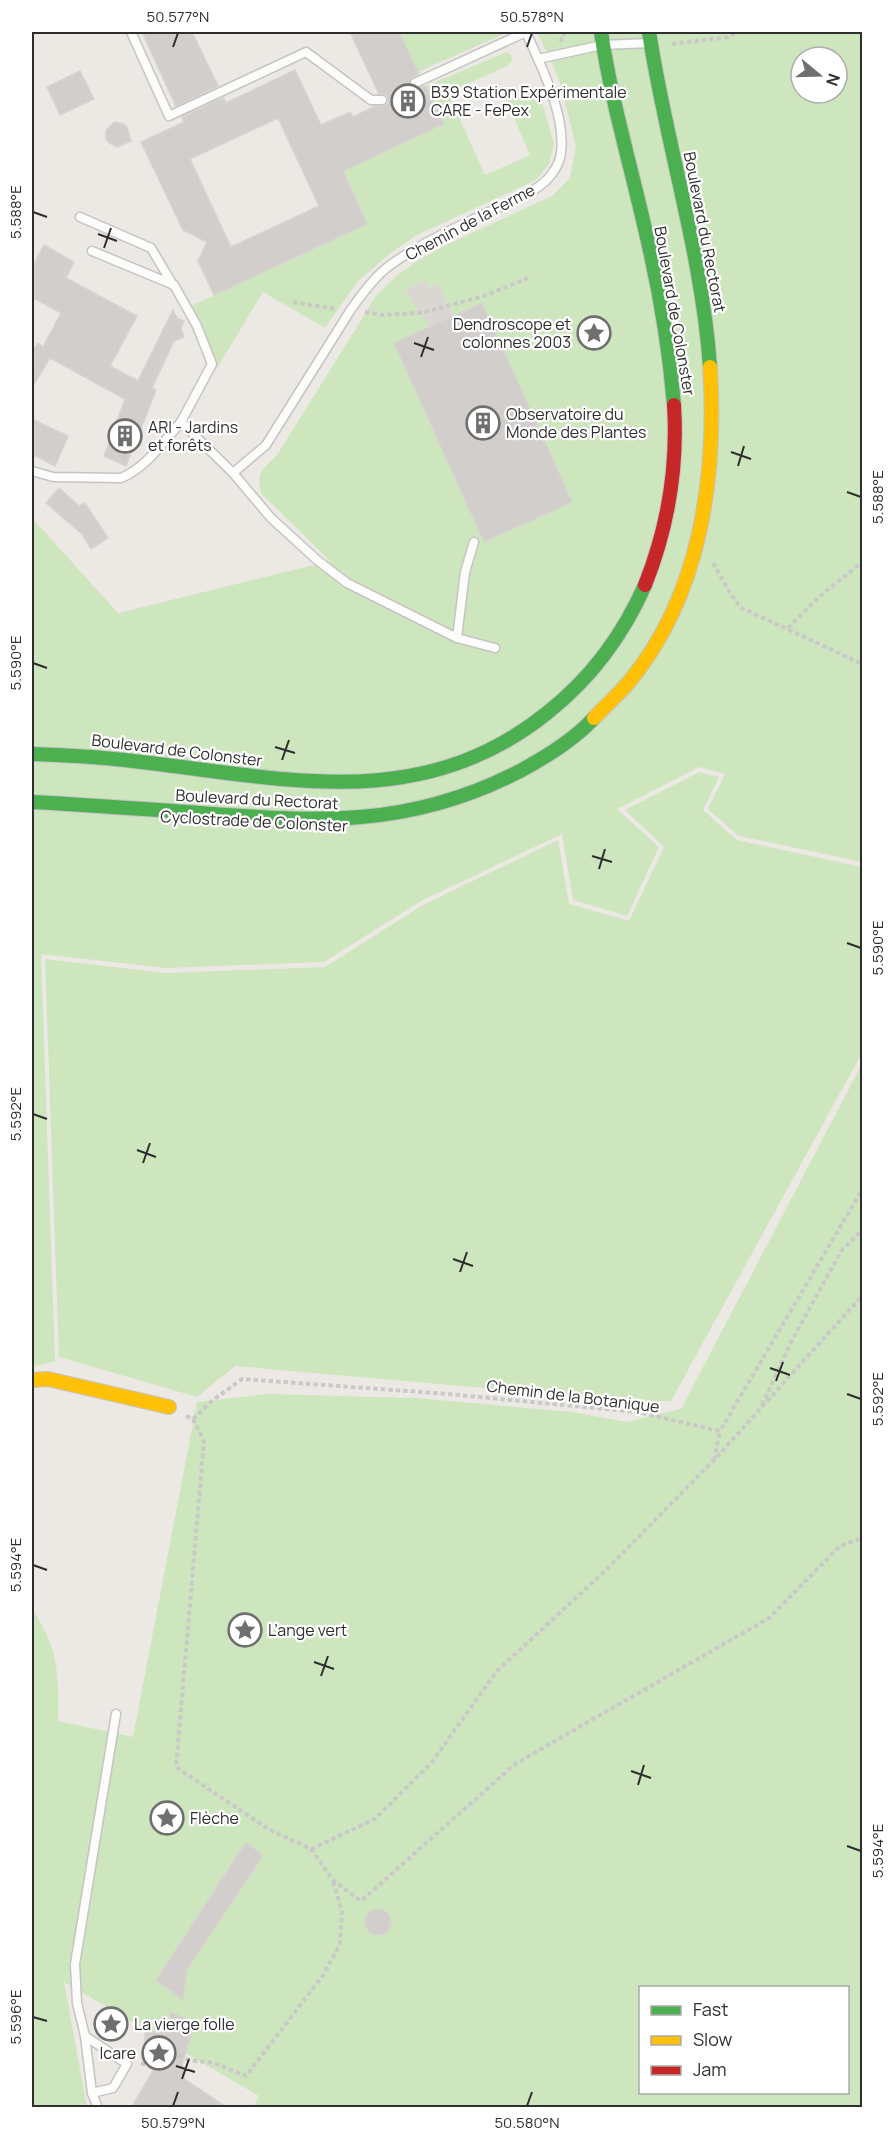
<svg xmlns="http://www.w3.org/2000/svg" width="894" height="2139" viewBox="0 0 894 2139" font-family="Manrope,sans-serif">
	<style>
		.green { fill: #cee6be; fill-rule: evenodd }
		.plaza { fill: #dad6d2 }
		.building { fill: #d1cecb; stroke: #d7d4d0; stroke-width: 1.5; fill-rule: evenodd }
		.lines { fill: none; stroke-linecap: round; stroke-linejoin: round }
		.lane-casing { stroke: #c5c4c5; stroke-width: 11 }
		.fast-casing { stroke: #c5c4c5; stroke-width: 16 }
		.slow-casing { stroke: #c5c4c5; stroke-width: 16 }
		.jam-casing { stroke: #c5c4c5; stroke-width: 16 }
		.path { stroke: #c9c9c8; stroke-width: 4; stroke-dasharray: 4.5 3; stroke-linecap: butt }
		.lane { stroke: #fcfcfb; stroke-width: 8 }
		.fast { stroke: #4caf50; stroke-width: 14 }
		.slow { stroke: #ffc107; stroke-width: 14 }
		.jam { stroke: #c62828; stroke-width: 14 }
		.ticks { fill: none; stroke: #2e2e2e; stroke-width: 2 }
		.labels { text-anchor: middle; stroke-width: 4.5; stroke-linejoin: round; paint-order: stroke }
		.poi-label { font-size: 16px; fill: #2e2e2e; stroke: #fff; text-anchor: start }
		.street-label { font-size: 16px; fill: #2e2e2e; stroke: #fff }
		.neatline { fill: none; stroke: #2e2e2e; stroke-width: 2 }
		.ticks-label { font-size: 15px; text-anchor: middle; fill: #2e2e2e }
	</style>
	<rect width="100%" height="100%" fill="#ece8e4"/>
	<g class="green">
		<polygon points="399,32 508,32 418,72"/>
		<path d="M537,32H862V862L739,836L708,809L725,774L699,767L617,809L659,847L627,916L573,900L562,834L421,901L324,962L166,968L41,954L55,1361L32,1367V518L118,613L330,561L262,494C255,473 263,469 277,455L376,296L395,277L417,261L446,245L552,196L570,178L576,146L559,79ZM801,57H837V93H801ZM424,280L430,288L438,283L454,316L482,303L484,542L394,343L429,327L421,313Z"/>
		<path d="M507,52L511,55L512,60L509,65L448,93L485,175L530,155L506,99C518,93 527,87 540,95L554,144L549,164L536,180L417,235L392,252L357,282L325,328L263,292L216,370L207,338L191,306L367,224L338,161L444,124L426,86Z"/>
		<polygon points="699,772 719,777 703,810 737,840 862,867 862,1053 671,1401 630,1401 235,1366 197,1397 59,1357 45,959 166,973 325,967 423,905 558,840 569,904 629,921 664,847 625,810"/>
		<path d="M862,1064V2107H253L259,2096L64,1982L87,2107H32V1609C59,1648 59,1676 58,1721L133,1737L197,1402L266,1394L416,1398L572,1412L627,1422L681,1409ZM246,1842L263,1857L172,1992L157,1980ZM379,1909L390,1916V1926L385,1933L376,1935L367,1928L365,1920L370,1911ZM640,1988H848V2092H640Z"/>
	</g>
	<polygon class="plaza" points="424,280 430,288 438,283 454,316 429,327 405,291"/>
	<g class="building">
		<polygon points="142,32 192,32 218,86 176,106"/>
		<path d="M350,32H399L419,74L410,79V86L415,89L426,86L444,124L343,171L367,224L214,295L198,261L207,242L183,230L141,142L184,122L182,117L223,98L226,103L295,70L321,125L350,112L353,117L375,106H385L388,103V97L385,94H379ZM278,118L319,206L231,247L190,159Z"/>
		<polygon points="80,71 94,99 60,115 47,87"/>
		<polygon points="115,122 123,124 127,127 131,141 117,147 109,143 106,138 106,130"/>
		<polygon points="44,245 74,262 66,278 137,316 110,366 138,381 173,310 177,318 184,321 181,328 184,337 174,341 152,388 156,390 126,466 104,456 125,399 50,358 32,387 32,352 38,343 43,347 61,313 32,297 32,268"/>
		<polygon points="482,303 572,502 484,542 394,343"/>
		<polygon points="32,419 68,436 55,466 32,454"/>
		<polygon points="59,488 79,506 85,503 108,538 91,549 82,534 46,503"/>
		<polygon points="246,1842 263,1856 187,1969 183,2000 156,1980"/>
		<circle cx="378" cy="1922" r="13"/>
		<polygon points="170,2012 195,2022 182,2065 185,2072 184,2079 228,2108 131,2108 161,2057 149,2055 145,2046 145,2032 170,2033"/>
	</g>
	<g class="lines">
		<g class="lane-casing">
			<g id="lane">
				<polyline points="131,32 169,116 306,52 371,100 382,100"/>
				<polyline points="538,59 602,45 650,43"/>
				<polyline points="415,83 526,32"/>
				<polyline points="80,217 151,248 173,285"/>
				<polyline points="92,251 174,285 197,326 212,364 181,422"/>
				<path d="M32,471L53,477L121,478C146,468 164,441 181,422L233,473L266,445L350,311C361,295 374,277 389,266C423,241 464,224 502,206C513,200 525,196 535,189C547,182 559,168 561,153C566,115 541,66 526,32"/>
				<polyline points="233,473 271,518 317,560 347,583 457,638 495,648"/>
				<polyline points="457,638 465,572 474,542"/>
				<polyline points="85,2036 127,2064 113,2088 92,2093"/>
				<polyline points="98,2108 92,2093 85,2036 77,2003 75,1964 116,1714"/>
			</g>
		</g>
		<g class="fast-casing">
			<g id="fast">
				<path d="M601,32C611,99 630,163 645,229C659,287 669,346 674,405"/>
				<path d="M649,32C666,144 702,253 710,367"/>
				<path d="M32,754C71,755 111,758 150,763C291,780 424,812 547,713C590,679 623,635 645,585"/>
				<path d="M32,802C88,805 144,809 200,813C319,822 410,828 520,771C546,757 574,740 594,718"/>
			</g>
		</g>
		<g class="slow-casing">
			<g id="slow">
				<path d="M594,718C605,706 618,695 629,682C701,595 717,476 710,367"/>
				<polyline points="32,1380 48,1379 169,1407"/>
			</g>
		</g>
		<g class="jam-casing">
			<path id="jam" d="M645,585C668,527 678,467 674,405"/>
		</g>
		<g class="path">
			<polyline points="561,42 562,35 567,32"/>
			<polyline points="672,44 728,37 737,32"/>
			<polyline points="293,302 336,309"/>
			<polyline points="365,312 381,315 421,313 484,296 528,278"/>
			<polyline points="713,563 729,591 740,607 862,664"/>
			<polyline points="788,628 819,597 862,562"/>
			<polyline points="762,1405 791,1342 842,1250 862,1230"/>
			<polyline points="186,1416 193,1419 204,1441 176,1767 268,1829 311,1849 333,1880 361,1901 515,1764 769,1618 840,1546 862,1538"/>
			<polyline points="193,1419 213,1400 242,1379 448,1394 637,1412 720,1431 862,1190"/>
			<polyline points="714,1460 720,1431"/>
			<polyline points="311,1849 375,1819 432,1762 497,1671 605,1571 714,1460 862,1296"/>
			<polyline points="151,2044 189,2060 214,2063 246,2076 324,1974 340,1944 342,1912 333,1881"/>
			<polyline points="141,2063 159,2070"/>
		</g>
		<use href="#lane" class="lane"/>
		<use href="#fast" class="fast"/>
		<use href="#slow" class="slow"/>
		<use href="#jam" class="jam"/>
	</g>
	<path class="ticks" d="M173,47L178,33M527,47L532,33M33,212L47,217M98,234L117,241M104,248L111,228M414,343L434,350M421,357L428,337M731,452L751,459M738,466L744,446M847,492L861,497M33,663L47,668M275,747L295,753M282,760L289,740M592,856L612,862M599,869L605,849M847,943L861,948M33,1114L47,1119M137,1150L156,1157M143,1163L150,1143M453,1259L473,1266M460,1272L467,1252M770,1368L790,1375M776,1381L783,1362M847,1394L861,1399M33,1565L47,1570M314,1662L334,1669M321,1676L328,1656M631,1771L651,1778M638,1785L644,1765M847,1846L861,1851M33,2017L47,2021M176,2066L195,2072M182,2079L189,2059M173,2106L178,2092M527,2106L532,2092"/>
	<defs>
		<g id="building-ring" transform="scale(1.725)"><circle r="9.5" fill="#fff" stroke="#706f6e" stroke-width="1.5"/><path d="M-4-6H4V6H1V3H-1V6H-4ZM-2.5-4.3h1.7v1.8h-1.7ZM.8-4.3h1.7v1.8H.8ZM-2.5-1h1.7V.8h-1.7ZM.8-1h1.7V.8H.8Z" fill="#706f6e"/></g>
		<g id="sight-ring" transform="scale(1.725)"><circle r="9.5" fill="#fff" stroke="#706f6e" stroke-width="1.5"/><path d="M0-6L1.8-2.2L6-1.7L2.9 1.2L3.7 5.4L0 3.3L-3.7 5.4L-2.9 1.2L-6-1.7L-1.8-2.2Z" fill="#706f6e"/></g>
	</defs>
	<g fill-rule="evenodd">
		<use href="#building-ring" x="408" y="101"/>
		<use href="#sight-ring" x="594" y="333"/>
		<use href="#building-ring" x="483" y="423"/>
		<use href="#building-ring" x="125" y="436"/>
		<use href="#sight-ring" x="245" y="1630"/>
		<use href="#sight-ring" x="167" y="1818"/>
		<use href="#sight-ring" x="111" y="2024"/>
		<use href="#sight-ring" x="159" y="2053"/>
	</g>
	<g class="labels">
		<g class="poi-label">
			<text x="431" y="98">B39 Station Expérimentale<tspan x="431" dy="18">CARE - FePex</tspan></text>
			<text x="571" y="330" text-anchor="end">Dendroscope et<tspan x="571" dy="18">colonnes 2003</tspan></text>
			<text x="506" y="420">Observatoire du<tspan x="506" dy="18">Monde des Plantes</tspan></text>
			<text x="148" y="433">ARI - Jardins<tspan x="148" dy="18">et forêts</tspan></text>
			<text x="268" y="1636">L’ange vert</text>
			<text x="190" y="1824">Flèche</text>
			<text x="134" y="2030">La vierge folle</text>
			<text x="136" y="2059" text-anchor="end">Icare</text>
		</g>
		<g class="street-label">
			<text transform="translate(470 222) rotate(-28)" y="6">Chemin de la Ferme</text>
			<text transform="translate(705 232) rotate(79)" y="6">Boulevard du Rectorat</text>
			<text transform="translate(675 311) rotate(80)" y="6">Boulevard de Colonster</text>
			<text transform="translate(177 750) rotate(7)" y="6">Boulevard de Colonster</text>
			<text transform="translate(257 799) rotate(3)" y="6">Boulevard du Rectorat</text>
			<text transform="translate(254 821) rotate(3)" y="6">Cyclostrade de Colonster</text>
			<text transform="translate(573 1396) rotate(7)" y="6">Chemin de la Botanique</text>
		</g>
	</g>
	<rect width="894" height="2139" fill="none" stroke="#ffffff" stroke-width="66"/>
	<rect x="639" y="1986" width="210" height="108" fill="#ffffff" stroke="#ababab" stroke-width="1.5"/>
	<rect x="651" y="2006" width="30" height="9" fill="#4caf50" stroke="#ababab" stroke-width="1.5"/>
	<text x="693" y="2016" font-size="18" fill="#2e2e2e">Fast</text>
	<rect x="651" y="2036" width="30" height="9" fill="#ffc107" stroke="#ababab" stroke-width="1.5"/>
	<text x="693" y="2046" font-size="18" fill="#2e2e2e">Slow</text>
	<rect x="651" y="2066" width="30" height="9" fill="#c62828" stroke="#ababab" stroke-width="1.5"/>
	<text x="693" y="2076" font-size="18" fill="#2e2e2e">Jam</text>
	<g transform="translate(819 75) rotate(109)"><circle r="28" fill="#ffffff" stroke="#ababab" stroke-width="1.5"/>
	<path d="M0-4.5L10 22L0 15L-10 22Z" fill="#706f6e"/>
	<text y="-9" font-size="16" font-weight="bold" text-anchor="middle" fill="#2e2e2e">N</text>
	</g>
	<rect x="33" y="33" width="828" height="2073" class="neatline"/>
	<g class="ticks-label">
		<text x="178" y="22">50.577°N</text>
		<text x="532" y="22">50.578°N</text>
		<text transform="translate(16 212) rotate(-90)" y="5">5.588°E</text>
		<text transform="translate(878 497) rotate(-90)" y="5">5.588°E</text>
		<text transform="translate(16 663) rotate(-90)" y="5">5.590°E</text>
		<text transform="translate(878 948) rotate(-90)" y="5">5.590°E</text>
		<text transform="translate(16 1114) rotate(-90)" y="5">5.592°E</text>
		<text transform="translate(878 1399) rotate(-90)" y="5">5.592°E</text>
		<text transform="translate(16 1565) rotate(-90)" y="5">5.594°E</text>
		<text transform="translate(878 1851) rotate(-90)" y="5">5.594°E</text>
		<text transform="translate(16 2017) rotate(-90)" y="5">5.596°E</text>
		<text x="173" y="2128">50.579°N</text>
		<text x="527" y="2128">50.580°N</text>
	</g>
</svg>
